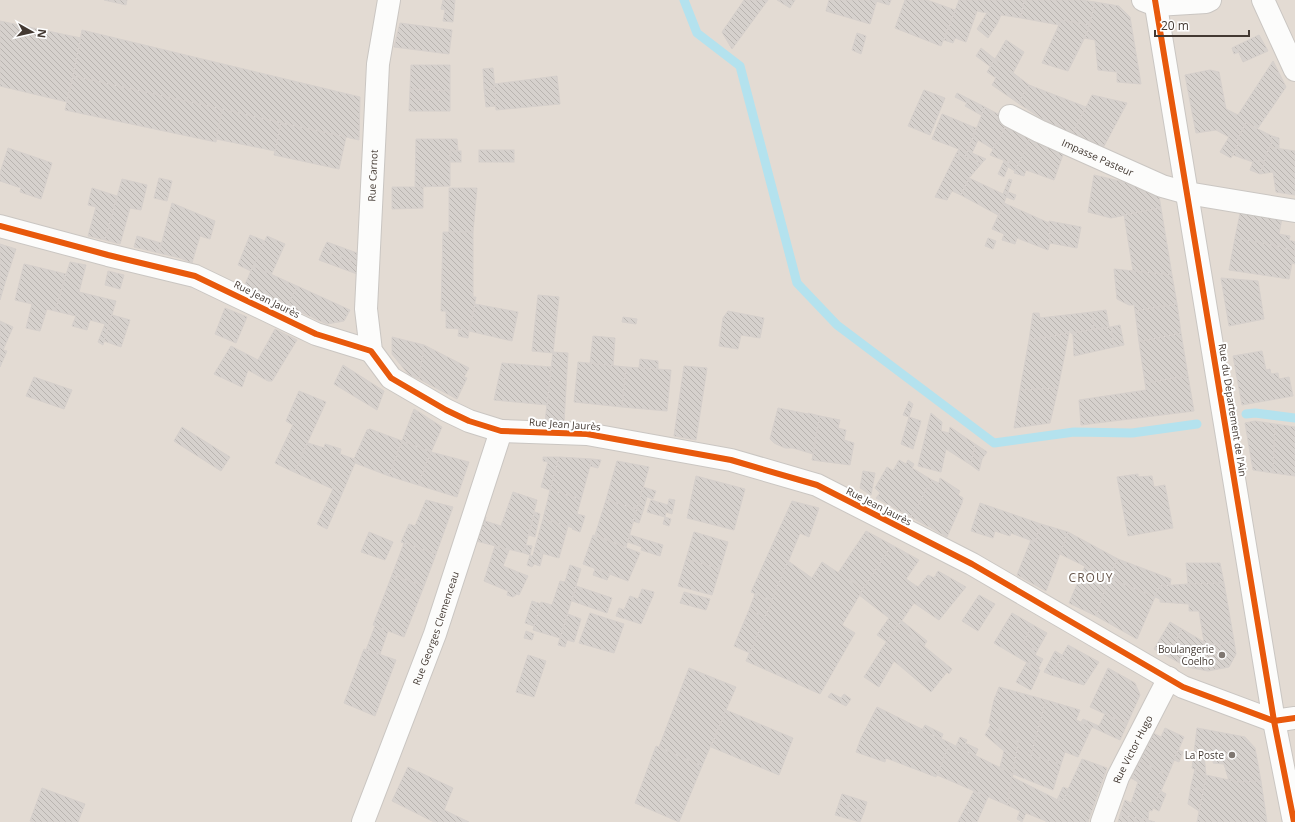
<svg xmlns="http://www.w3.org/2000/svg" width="1295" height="822" viewBox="0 0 1295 822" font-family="'Open Sans',sans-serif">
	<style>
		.residential { fill: #e3dbd3 }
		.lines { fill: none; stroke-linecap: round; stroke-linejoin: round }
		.stream { stroke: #b4e2ee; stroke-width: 9 }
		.building { fill: url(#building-back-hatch); stroke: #d6d0cc }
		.minor-casing { stroke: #cac6c2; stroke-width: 24 }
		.tertiary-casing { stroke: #cac6c2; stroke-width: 24 }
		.minor { stroke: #fcfcfb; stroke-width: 22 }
		.tertiary { stroke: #fcfcfb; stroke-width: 22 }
		.cycleway-casing { stroke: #fff; stroke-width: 8 }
		.cycleway { stroke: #e8590c; stroke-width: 6 }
		.poi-dot { fill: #7f7771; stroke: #fff; stroke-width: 1.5 }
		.labels { text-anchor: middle; stroke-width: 4; stroke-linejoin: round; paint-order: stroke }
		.street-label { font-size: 10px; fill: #433932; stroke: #fff }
		.poi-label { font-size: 10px; fill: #433932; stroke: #fff; text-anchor: end }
		.quarter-label { font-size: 12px; letter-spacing: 1px; fill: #665549; stroke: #fff }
	</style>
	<defs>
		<pattern id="building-back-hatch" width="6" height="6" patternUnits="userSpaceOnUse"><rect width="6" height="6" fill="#d6d1cd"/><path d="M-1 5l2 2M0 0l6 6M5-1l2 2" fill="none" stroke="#b9b4b0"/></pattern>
	</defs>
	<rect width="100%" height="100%" fill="#eeeae6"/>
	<rect class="residential" x="0" y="0" width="1295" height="822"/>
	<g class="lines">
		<g class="stream">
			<polyline points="684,0 697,33 740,66 797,283 837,325 994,443 1074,432 1132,433 1197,424"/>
			<polyline points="1246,414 1255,413 1295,418"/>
		</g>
	</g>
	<g class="building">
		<polygon points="104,0 127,0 126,5"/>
		<polygon points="443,0 455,0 453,22 443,21 445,10 441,9"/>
		<polygon points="744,0 768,0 732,49 722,32"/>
		<polygon points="777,0 795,0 790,8"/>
		<polygon points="829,0 877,0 870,24 826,11"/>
		<polygon points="877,0 891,0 889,5 876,1"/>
		<polygon points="905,0 927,0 955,10 941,46 895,28"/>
		<polygon points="959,0 1024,0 1021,18 1001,15 997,24 988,38 977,29 987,13 977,11 966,42 955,38 953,43 944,40"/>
		<polygon points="1024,0 1082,0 1095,2 1089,25 1061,20 1059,25 1021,18"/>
		<polygon points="1095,2 1119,6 1130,17 1141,84 1117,82 1117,72 1098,70 1095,40 1084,38 1088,31"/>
		<polygon points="1061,20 1089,25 1088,31 1068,71 1042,63"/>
		<polygon points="0,21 81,38 67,102 0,86"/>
		<polygon points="400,23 452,30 449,54 394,47"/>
		<polygon points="82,30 360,97 359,140 73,76"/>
		<polygon points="857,33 866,36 861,54 852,50"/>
		<polygon points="1259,35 1268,51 1243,62 1236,46"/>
		<polygon points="1006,40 1024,52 1013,73 995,59"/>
		<polygon points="1236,46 1239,52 1234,54 1232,48"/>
		<polygon points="981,48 995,59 991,67 976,56"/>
		<polygon points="995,59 1029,85 1018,103 992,85 996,78 987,72"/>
		<polygon points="1273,61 1286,87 1258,128 1246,123 1237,141 1239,143 1231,158 1220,152 1229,137 1216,130 1196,133 1185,75 1210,70 1219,72 1226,109 1238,115"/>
		<polygon points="411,65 450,65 450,91 410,89"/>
		<polygon points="493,68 495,88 484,89 483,69"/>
		<polygon points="73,76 222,109 216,142 65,110"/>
		<polygon points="557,76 560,104 496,110 494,84"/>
		<polygon points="1029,85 1086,107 1073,134 1044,120 1018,103"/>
		<polygon points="495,88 496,106 486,107 484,89"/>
		<polygon points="410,89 450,91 450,111 409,111"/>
		<polygon points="924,90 945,98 930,135 908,126"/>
		<polygon points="957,93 985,107 981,115 965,106 967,103 955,97"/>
		<polygon points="1092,95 1127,103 1103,148 1073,134"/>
		<polygon points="985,107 1009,120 993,149 978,140 972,153 986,159 982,163 965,157"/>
		<polygon points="222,109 281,123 275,151 216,139"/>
		<polygon points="942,114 976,128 967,152 932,139"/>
		<polygon points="1009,120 1033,132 1018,166 990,155"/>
		<polygon points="281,123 346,137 339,169 274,155"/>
		<polygon points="1246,123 1272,136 1271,147 1269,147 1264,163 1254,159 1253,162 1233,155 1239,143 1237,141"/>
		<polygon points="1033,132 1065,149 1054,180 1026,170 1024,176 1014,173"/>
		<polygon points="1272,136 1279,138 1279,149 1271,147"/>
		<polygon points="416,139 457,139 458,151 450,151 450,186 415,187"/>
		<polygon points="1269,147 1295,151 1295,195 1276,192 1273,172 1260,174"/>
		<polygon points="8,148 52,163 41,199 20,192 21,188 0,181 0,173"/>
		<polygon points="959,149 967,152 965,157 956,154"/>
		<rect x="479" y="150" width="35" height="12"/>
		<rect x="450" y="151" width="11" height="11"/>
		<polygon points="956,154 982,163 969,178 961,195 952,191 947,200 935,197"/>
		<polygon points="1254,159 1264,163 1260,174 1250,170"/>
		<polygon points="1004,161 1018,166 1015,171 1008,167 1004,177 998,174"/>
		<polygon points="1094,175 1158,190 1161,208 1111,218 1088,212"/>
		<polygon points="159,178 172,181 167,201 154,198"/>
		<polygon points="969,178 1003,194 1009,179 1012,180 1004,203 998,215 961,195"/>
		<polygon points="122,179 147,185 141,210 130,208 120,244 105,240"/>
		<polygon points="392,187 423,187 423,208 392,209"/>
		<polygon points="92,188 117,196 105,240 88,236 96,207 88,205"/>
		<polygon points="449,188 477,188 473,232 449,232"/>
		<polygon points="1008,192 1016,195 1014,200 1006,197"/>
		<polygon points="172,203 215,221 210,239 200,236 192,263 180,258 159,253"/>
		<polygon points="1004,203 1049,223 1050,243 1048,250 1017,238 1015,244 1002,240 1004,234 992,229"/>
		<polygon points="1161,208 1172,275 1133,271 1124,215"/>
		<polygon points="1241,209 1282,218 1279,234 1290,236 1289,240 1295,242 1295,251 1277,246 1235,238"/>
		<polygon points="1049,221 1081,227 1077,248 1050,243"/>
		<polygon points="443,232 473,232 473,297 476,297 469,331 459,329 446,328 446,311 441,311"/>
		<polygon points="250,235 265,241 251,271 238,265"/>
		<polygon points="137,236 161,243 159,253 134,247"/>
		<polygon points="267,236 285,244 271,275 253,266"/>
		<polygon points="988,238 996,241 993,249 985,246"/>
		<polygon points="1235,238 1277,246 1295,251 1295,264 1292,263 1289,279 1229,270"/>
		<polygon points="327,242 357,253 357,263 323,250"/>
		<polygon points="0,244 16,249 5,283 0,281"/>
		<polygon points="323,250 357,263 357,274 319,260"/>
		<polygon points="70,262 86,265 79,292 116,301 103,345 98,342 105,324 90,320 87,330 72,326 76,316 55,311"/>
		<polygon points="24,264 66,274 55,311 47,309 40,331 26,328 32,304 15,300"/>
		<polygon points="253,266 297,286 287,306 244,287"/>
		<polygon points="1114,269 1172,275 1177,304 1135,311 1134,305 1129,305 1117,299"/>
		<polygon points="108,271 124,275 120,289 105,285"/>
		<polygon points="1221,278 1258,281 1264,319 1229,326"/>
		<polygon points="0,281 5,283 0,300"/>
		<polygon points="297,286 350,310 344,321 327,324 287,306"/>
		<polygon points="538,295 559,297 553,353 532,351"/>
		<polygon points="475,304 518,312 512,341 469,331"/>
		<polygon points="1177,304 1181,333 1139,342 1135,311"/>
		<polygon points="225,308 247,317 236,343 215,334"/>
		<polygon points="1106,310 1109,327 1094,329 1092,312"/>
		<polygon points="728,311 764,318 760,338 741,335 738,349 719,346 723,318"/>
		<polygon points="1092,312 1094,329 1071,333 1069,331 1069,333 1029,340 1033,313 1039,313 1040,318"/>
		<polygon points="112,315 130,320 121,347 104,341"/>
		<polygon points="623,317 630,318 629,323 622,322"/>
		<polygon points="630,318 637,319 636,324 629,323"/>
		<polygon points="0,321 13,327 3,350 7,351 0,367"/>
		<polygon points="1120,325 1124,345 1114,347 1111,327"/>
		<polygon points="1111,327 1114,347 1074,356 1073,335 1071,333"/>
		<polygon points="275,329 297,340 272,381 268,381 248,370 242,387 214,374 231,346 258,360"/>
		<polygon points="459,329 469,331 468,338 458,336"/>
		<polygon points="1069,333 1058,388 1020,390 1029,340"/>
		<polygon points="1181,333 1188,376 1145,383 1139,342"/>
		<polygon points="593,336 615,338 613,366 590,364"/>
		<polygon points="392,337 424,345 419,379 409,375 392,354"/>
		<polygon points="424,345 469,368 464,377 467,378 457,399 419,379"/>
		<polygon points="1262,351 1266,370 1270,369 1271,374 1278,373 1279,379 1289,377 1293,396 1242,405 1233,356"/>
		<polygon points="553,352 568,353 564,423 545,422"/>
		<polygon points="640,359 658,361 658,369 639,368"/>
		<polygon points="578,362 626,367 622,407 574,402"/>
		<polygon points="502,363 551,367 547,405 494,400"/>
		<polygon points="343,365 384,391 377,410 334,384"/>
		<polygon points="684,366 707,368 696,440 674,436"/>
		<polygon points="626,367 671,370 667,411 622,407"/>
		<polygon points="1188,376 1194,411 1081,425 1079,400 1146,390 1145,383"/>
		<polygon points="34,377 72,390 64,409 26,396"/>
		<polygon points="1058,388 1050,423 1014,428 1020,390"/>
		<polygon points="299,391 326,402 294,472 275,463 293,425 286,421"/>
		<polygon points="909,401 913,404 909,417 903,415"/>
		<polygon points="778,408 808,414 808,413 820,416 813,454 793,448 785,448 774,443 770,439"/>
		<polygon points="414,409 442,427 431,452 402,441"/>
		<polygon points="931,413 942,422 941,431 949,433 950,427 975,444 971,465 946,449 941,472 918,466"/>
		<polygon points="820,416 840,420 838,428 846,430 844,440 854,443 850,465 812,460"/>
		<polygon points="909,417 921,421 913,449 901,444"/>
		<polygon points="1255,421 1275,424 1273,473 1253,470 1245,423"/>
		<polygon points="1275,424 1295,427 1295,476 1273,473"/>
		<polygon points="182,427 230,457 221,471 174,441"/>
		<polygon points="370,429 402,441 389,476 355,463 354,459 367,430"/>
		<polygon points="402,441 431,452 418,485 389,476"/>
		<polygon points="308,443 324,448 325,444 341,449 340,454 354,459 355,463 327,529 317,524 333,489 294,472"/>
		<polygon points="975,444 987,452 982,459 973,455"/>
		<polygon points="431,452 469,462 457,497 418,485"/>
		<polygon points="973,455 982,459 979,471 971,465"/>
		<polygon points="543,457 559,457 550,490 541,487 548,462 543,461"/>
		<polygon points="559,457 592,459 581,499 550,490"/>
		<polygon points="592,459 601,460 598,468 590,466"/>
		<polygon points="899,460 906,464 908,460 914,464 912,468 932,480 911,517 876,498 880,493 875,488 887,467 893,471"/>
		<polygon points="617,461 649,467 637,509 606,500"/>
		<polygon points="863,471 875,473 871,495 860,488"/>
		<polygon points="1138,474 1138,477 1152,476 1154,487 1165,485 1173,528 1128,536 1117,477"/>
		<polygon points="696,476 745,489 734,530 687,518"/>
		<polygon points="940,478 960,491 958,495 963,498 962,503 947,537 911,517 932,480 939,483"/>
		<polygon points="643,487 656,491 653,499 647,497 643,511 637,509"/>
		<polygon points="550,490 581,499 577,514 585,516 580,532 572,529 573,528 543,519"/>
		<polygon points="513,492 537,500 524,553 472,540 481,515 486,517 485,521 501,526"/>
		<polygon points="669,499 675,500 672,514 666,512 665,517 647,512 651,500 668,505"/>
		<polygon points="426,500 453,507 436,554 401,542 409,524 415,526"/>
		<polygon points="606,500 637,509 626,547 595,535"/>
		<polygon points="792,501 819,508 809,537 800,533 772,601 751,592"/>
		<polygon points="980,503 1041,524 1035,542 1011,533 1010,536 995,531 993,538 971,531"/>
		<polygon points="637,509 643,511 639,523 633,521"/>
		<polygon points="535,512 540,514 535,537 529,535"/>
		<polygon points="665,517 671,519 669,526 663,524"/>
		<polygon points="543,519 568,526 559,558 534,551"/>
		<polygon points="1041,524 1068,532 1046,591 1017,575 1031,540 1035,542"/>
		<polygon points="866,531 892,545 863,589 838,573"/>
		<polygon points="369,532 393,542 385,560 361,552"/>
		<polygon points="694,532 728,542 720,569 686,559"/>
		<polygon points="1068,532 1118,559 1109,578 1060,554"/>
		<polygon points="593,535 640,553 628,581 583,564"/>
		<polygon points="630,535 663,545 660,556 641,550 642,547 628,542"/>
		<polygon points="404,543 436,554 424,586 392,575"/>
		<polygon points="526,545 532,546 530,555 524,553"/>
		<polygon points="892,545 919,560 906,579 918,587 928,575 934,578 938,571 966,587 939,620 914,603 887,642 877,635 889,618 859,595"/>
		<polygon points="495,546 509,550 503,566 528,576 519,595 517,594 513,597 507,595 508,591 484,581"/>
		<polygon points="534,551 543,554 540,566 534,564 532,567 527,565 530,555 533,556"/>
		<polygon points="686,559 720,569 712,595 678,586"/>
		<polygon points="1118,559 1171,579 1170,585 1160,586 1155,597 1109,578"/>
		<polygon points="788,561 812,578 822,562 863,589 842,625 855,633 820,694 746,661"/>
		<polygon points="1186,563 1220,563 1224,583 1188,584"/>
		<polygon points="570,565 581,569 560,638 533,630 541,602 552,605 560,581 565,582"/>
		<polygon points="1085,566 1109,578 1096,616 1069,603"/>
		<polygon points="595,569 610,574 607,580 593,575"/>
		<polygon points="392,575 424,586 404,637 373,625"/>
		<polygon points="1109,578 1155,597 1137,639 1096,616"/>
		<polygon points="1224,583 1234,641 1217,645 1204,642 1199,611 1189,611 1189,604 1160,602 1160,599 1155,597 1160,586 1188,584"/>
		<polygon points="576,586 612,598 607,613 572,601"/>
		<polygon points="642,589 654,592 653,596 641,624 616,616 619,608 624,610 630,596 638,599"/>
		<polygon points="684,592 710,599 706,610 680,603"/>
		<polygon points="755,594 772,601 765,617 749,610"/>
		<polygon points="979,595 995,604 978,631 962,621"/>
		<polygon points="532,601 541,604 534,626 525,623"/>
		<polygon points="749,610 765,617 750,653 734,646"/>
		<polygon points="590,613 624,624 614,653 579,643"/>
		<polygon points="1012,613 1033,625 1023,644 1037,651 1035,655 1043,659 1038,669 994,643"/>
		<polygon points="568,614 581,619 574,642 560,638"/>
		<polygon points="902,621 927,641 924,646 898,625"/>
		<polygon points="1170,622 1182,629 1167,656 1154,649"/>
		<polygon points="898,625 952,669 949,674 947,672 931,692 881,650"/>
		<polygon points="1033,625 1047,633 1037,651 1023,644"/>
		<polygon points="375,626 388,631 380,654 366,650"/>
		<polygon points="1182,629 1204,642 1208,671 1187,667 1167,656"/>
		<polygon points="526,631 534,634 532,640 524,638"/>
		<polygon points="560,638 567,640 565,647 558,645"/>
		<polygon points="1234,641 1236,654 1229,667 1208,671 1204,642 1217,645"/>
		<polygon points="1068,645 1099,662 1084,685 1051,675"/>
		<polygon points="364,649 396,660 375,716 344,703"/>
		<polygon points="881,650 894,661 879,687 864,677"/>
		<polygon points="1055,651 1062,655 1051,675 1044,672"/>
		<polygon points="528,655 546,661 534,697 516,692"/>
		<polygon points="1027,662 1040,670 1031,690 1016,682"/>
		<polygon points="689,668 736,687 702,766 659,747"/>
		<polygon points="1108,668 1135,683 1140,695 1127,724 1090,707"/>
		<polygon points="999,687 1046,700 1031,755 1061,764 1053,790 1013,774 1018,742 989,723 994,700"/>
		<polygon points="831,693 841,698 844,694 851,699 846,706 828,697"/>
		<polygon points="1046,700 1080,710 1076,720 1092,727 1078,757 1065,752 1061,764 1031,755"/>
		<polygon points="877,707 950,743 936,777 886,758 885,762 856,752 861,738"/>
		<polygon points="726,710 793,738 779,775 711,747"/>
		<polygon points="1105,714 1127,724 1120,740 1081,722 1083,719 1099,726"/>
		<polygon points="991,724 1018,742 1013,774 1000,767 1004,751 985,735"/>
		<polygon points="925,725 943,734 941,739 922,730"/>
		<polygon points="1165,728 1184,737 1168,775 1139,761 1151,732 1161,737"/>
		<polygon points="1197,728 1245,737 1255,748 1261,781 1238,782 1229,781 1224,764 1213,763 1214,755 1194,753"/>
		<polygon points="960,737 967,740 962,749 956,746"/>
		<polygon points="950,743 1013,774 1007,805 937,775"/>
		<polygon points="965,743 978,749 975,756 962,749"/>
		<polygon points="656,746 702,766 679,822 635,803"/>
		<polygon points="1178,750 1183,752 1179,762 1174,760"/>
		<polygon points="1194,753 1204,754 1206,775 1192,768"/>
		<polygon points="1082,759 1107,768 1088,822 1046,822 1046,821 1026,813 1022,822 1017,819 1020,811 1007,805 1012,777 1062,802"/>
		<polygon points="1139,761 1168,775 1152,811 1149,810 1148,820 1120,815 1125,800 1131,803 1138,782 1131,778"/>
		<polygon points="408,767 453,788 444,810 469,822 434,822 392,801"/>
		<polygon points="1195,769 1206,775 1203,792 1191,786"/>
		<polygon points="1206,775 1238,782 1261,781 1267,822 1197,822"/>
		<polygon points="1191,786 1203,792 1199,811 1188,804"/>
		<polygon points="1063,787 1068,789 1062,802 1057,800"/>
		<polygon points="42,788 85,804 78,822 34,822 30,821"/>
		<polygon points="974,791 988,797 977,822 958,822"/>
		<polygon points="1161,791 1166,794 1159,811 1153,808"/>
		<polygon points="842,794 867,802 864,812 839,803"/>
		<polygon points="839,803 864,812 860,822 835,815"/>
		<polygon points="1120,815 1148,820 1155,822 1118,822"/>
	</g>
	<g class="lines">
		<g class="minor-casing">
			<g id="minor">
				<polyline points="1143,0 1156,5 1206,2 1210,0"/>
				<polyline points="1263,0 1295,70"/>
				<path id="s1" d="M1010,116L1039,131L1162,186L1187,193L1295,211"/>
				<polyline points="0,226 108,255 195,276 316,334 371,351"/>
				<polyline points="501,431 587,434 731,460 817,485 972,564 1183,687 1274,721 1295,718"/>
				<path id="s2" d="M1102,822L1118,777L1169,678"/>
			</g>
		</g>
		<g class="tertiary-casing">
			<g id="tertiary">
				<polyline points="1155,0 1274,721 1294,822"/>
				<path id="s3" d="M363,822L435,634L501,431L469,421L446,410L391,378L371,351L366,309L378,64L389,0"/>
			</g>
		</g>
		<use href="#minor" class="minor"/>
		<use href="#tertiary" class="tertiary"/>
		<g class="cycleway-casing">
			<g id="cycleway">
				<polyline points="1155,0 1274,721 1294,822"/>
				<polyline points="0,226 108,255 195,276 316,334 371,351 391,378 446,410 469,421 501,431 587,434 731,460 817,485 972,564 1183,687 1274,721 1295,718"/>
			</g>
		</g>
		<use href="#cycleway" class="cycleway"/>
	</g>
	<g class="poi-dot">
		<circle cx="1222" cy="655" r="4"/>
		<circle cx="1232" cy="755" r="4"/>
	</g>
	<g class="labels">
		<g class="street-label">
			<text dy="4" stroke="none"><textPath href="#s1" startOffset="97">Impasse Pasteur</textPath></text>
			<text dy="4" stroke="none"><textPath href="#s3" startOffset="747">Rue Carnot</textPath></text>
			<text transform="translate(267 299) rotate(26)" y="4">Rue Jean Jaurès</text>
			<text transform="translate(1233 410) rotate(81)" y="4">Rue du Département de l'Ain</text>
			<text transform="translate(565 424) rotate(4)" y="4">Rue Jean Jaurès</text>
			<text transform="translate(879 506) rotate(27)" y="4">Rue Jean Jaurès</text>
			<text dy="4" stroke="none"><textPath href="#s3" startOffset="207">Rue Georges Clemenceau</textPath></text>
			<text dy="4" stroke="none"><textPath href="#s2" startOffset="79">Rue Victor Hugo</textPath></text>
		</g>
		<g class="poi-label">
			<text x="1214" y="653">Boulangerie<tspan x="1214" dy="12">Coelho</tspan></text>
			<text x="1224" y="759">La Poste</text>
		</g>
		<g class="quarter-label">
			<text x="1091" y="582">CROUY</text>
		</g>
	</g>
	<g transform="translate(32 32) rotate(98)" stroke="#ffffff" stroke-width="3" paint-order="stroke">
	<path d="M0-3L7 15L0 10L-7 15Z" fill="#433932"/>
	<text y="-6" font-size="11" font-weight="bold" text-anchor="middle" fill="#433932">N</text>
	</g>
	<path d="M1155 30v6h94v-6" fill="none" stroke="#433932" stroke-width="2"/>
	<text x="1161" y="30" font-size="12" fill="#433932" stroke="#ffffff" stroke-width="3" paint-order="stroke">20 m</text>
</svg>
